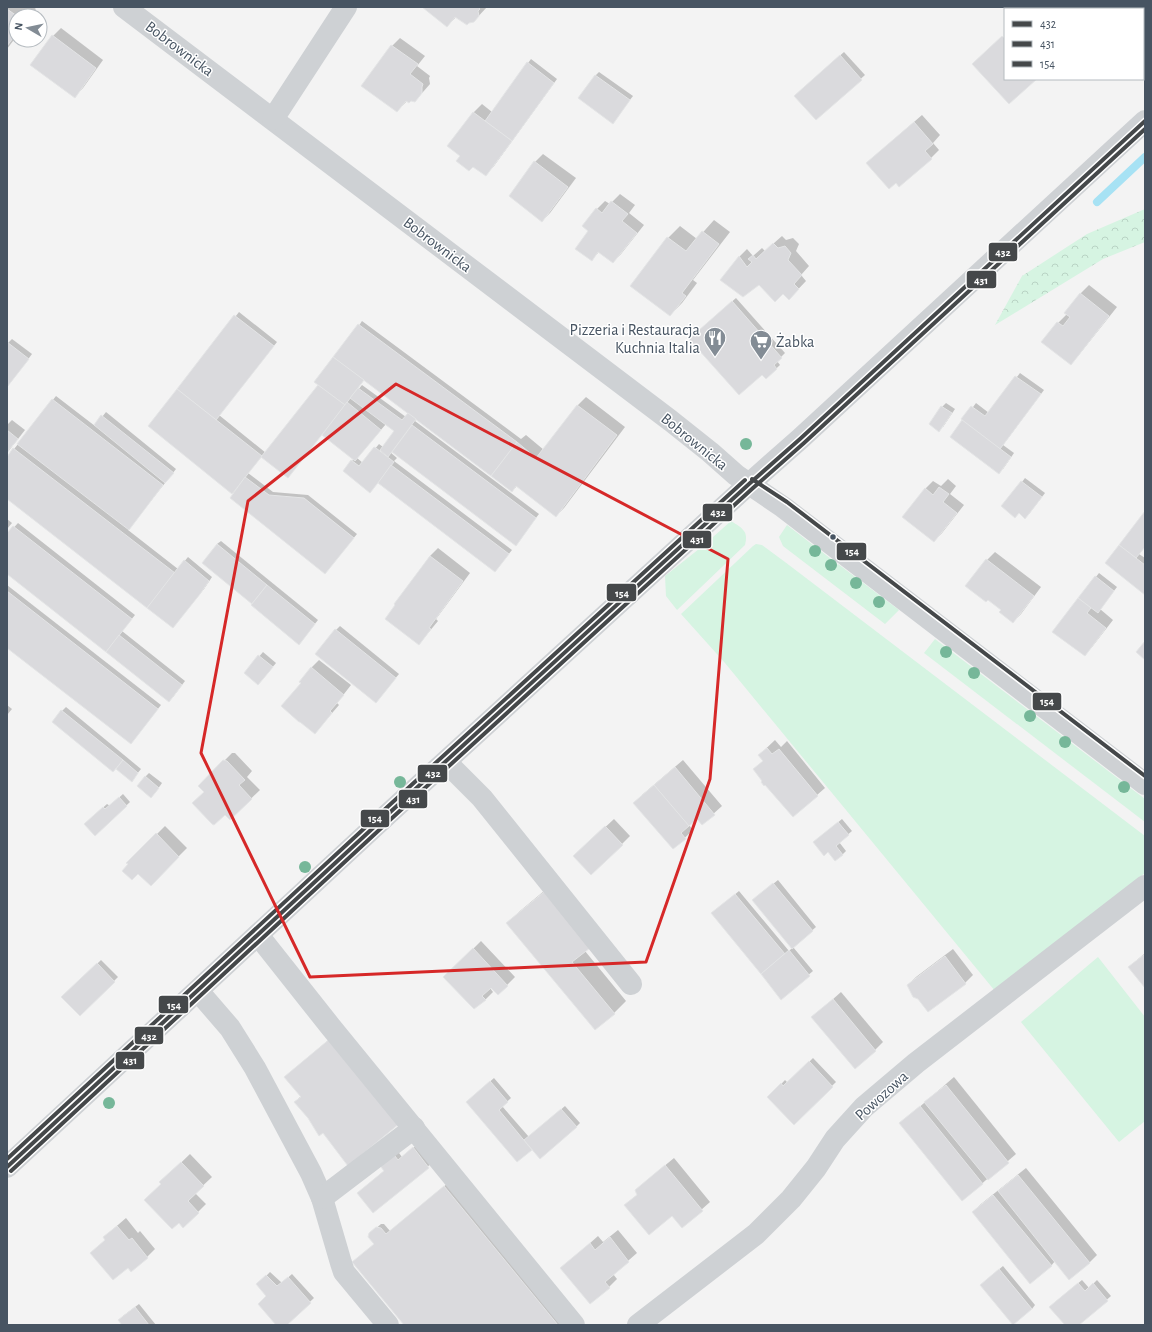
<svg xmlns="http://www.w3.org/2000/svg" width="1152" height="1332" viewBox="0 0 1152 1332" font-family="'Alegreya Sans',sans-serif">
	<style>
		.grass { fill: #d6f4e2 }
		.forest { fill: url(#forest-crowns) }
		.shadow { fill: #0003; fill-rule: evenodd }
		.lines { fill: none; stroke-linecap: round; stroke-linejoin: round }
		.stream { stroke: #a7e2f4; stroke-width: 8 }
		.building { fill: #dadadd; stroke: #e4e5e6 }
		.minor { stroke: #ced1d4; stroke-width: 22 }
		.bus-1-casing { stroke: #fff; stroke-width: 7 }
		.bus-2-casing { stroke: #fff; stroke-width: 7 }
		.bus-3-casing { stroke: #fff; stroke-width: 7 }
		.bus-1 { stroke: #45484a; stroke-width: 4 }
		.bus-2 { stroke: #45484a; stroke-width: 4 }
		.bus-3 { stroke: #45484a; stroke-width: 4 }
		.tree { fill: #76b799 }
		.marked { fill: none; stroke: #d62828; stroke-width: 3; stroke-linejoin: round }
		.bus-dot { fill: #475462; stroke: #fff; stroke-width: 1.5 }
		.labels { text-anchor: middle; stroke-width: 3; stroke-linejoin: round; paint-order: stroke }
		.street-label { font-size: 16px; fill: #475462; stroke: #fff }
		.poi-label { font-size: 16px; fill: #475462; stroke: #fff; text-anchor: end }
		.line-badge { stroke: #fff; stroke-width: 1.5 }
		.badge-label { font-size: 11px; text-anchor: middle; font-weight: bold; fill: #fff }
	</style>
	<defs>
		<pattern id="forest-crowns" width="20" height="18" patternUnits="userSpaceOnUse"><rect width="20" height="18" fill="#d6f4e2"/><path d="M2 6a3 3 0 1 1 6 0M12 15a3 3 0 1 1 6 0" fill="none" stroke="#b9d3c4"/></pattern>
	</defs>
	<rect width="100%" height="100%" fill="#f3f3f3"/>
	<g class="grass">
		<path d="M731,521C742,528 749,531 745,545L677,610L666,596L665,576L704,545Z"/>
		<polygon points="787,525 835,562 835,564 837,565 838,564 899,610 885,624 783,546 779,537"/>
		<polygon points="756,544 762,545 785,562 1145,836 1145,873 995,991 725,663 681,614 753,546"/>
		<polygon points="935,639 1145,799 1145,822 924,653"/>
		<polygon points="1098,957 1145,1017 1145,1121 1119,1142 1021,1022"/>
	</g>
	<polygon class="forest" points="1145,209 1145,242 1103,259 995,325 1022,276 1087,234"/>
	<g class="shadow">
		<polygon points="7,7 33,7 36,9 31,16 16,16 16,37 7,49"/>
		<polygon points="423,7 487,7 474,21 457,16 447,26"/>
		<polygon points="61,28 103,60 83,88 75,96 53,36"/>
		<polygon points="400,38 425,56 417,66 430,76 429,78 430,84 423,92 415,101 407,101 397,111 392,46"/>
		<polygon points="844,52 865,75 816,119 799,92"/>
		<polygon points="531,59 557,79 494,166 486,174 448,146 474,112 482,104 492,112"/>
		<polygon points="599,72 633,96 613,122 595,76"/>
		<polygon points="922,115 940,135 933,143 939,150 931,158 876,155"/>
		<polygon points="543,154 576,178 550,213 542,221 535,162"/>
		<polygon points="620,194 635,205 629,213 644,225 621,254 613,262 599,252 591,260 590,231 583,226 597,209 605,201 610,204"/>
		<polygon points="714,220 730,232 693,280 697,283 682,303 670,315 668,238 680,226 697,239"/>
		<polygon points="782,236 786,240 793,238 799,244 796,251 809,266 801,275 806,281 789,299 783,293 759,284 739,257 747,249 753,256 762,248 765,251"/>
		<polygon points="1089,285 1117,307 1078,356 1070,364 1058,323 1067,314 1066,313 1081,293"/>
		<polygon points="736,298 785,353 777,361 780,365 766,378 762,374 694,335"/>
		<path d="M239,312L277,342L219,415L266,453L320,384L362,321L521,439L526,435L544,450L578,405L586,397L625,427L564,508L556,516L517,486L512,491L417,418L415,421L539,514L516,544L391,451L390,452L397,458L394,461L512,550L495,571L378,482L352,461L354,459L322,434L262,456L248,473L273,492L308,495L357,534L328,569L150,426ZM366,376L409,413L406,417L362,385L352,397H350ZM386,424L395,431L383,447L379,444L363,463L357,458Z"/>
		<polygon points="12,339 32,354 7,387 7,344"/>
		<polygon points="1020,373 1044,390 1003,445 1014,453 1003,469 951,437 976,403 989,413"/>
		<polygon points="56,396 95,426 106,412 176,469 128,530 178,569 188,557 212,577 204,589 176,623 7,498 7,458"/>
		<polygon points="946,403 955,409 943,427 942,407"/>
		<polygon points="12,420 25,430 7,453 7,425"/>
		<polygon points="1025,478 1045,493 1029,514 1022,482"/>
		<polygon points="948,479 956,486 950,494 964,505 942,533 934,541 925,489 933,481 941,486"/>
		<polygon points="1145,512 1145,546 1139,554 1145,558 1145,594 1106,563"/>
		<polygon points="7,519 12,523 7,529"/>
		<polygon points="18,523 135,615 122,631 185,681 173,697 7,573 7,535"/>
		<polygon points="221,541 318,620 303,639 217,544"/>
		<polygon points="438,548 470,573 436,619 438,621 419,644 395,604 430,556"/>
		<polygon points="995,552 1041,587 1021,614 1013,622 1003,610 988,599 967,586 987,560"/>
		<polygon points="1099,573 1117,587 1100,609 1113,620 1092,647 1084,655 1053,632"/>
		<polygon points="7,585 161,705 134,739 7,647"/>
		<polygon points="340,626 399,674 379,698 336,630"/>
		<polygon points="263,652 276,663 262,680 245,673"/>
		<polygon points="319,660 351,685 337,703 339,705 315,733 302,683 311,668"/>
		<polygon points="7,705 12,709 7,715"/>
		<polygon points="66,707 141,769 132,780 116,768 62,711"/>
		<polygon points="775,740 781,747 787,741 825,788 817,795 754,769 764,760 759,755"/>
		<polygon points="232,753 235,753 252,771 247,777 260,790 230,819 199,786"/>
		<polygon points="683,760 722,806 702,824 697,818 689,825 693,830 674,848 642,795"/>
		<polygon points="149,773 162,783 155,793 145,777"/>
		<polygon points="123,794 130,802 95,835 85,824 107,804 110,806"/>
		<polygon points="614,819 630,836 622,844 583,848"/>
		<polygon points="842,819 852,831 839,842 846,851 842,855 828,851 814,842"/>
		<polygon points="165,826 187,848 151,884 128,863"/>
		<polygon points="778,880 816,927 793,947 813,971 781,998 716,910 739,891 789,951 792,948 757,897"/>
		<polygon points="556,881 585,951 626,1001 614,1013 508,923 520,911"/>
		<polygon points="481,941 515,977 498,994 491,986 490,988 493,992 485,1000 445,977"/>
		<polygon points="953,949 973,975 965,983 928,1011 908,985 916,977"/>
		<polygon points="1145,953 1145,987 1129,967"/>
		<polygon points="101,960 118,977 80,1015 63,997"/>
		<polygon points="841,992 883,1042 875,1050 813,1017"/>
		<polygon points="339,1031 323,1131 295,1102 301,1096 285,1077"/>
		<polygon points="813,1058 836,1082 794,1123 769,1097 785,1080 788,1083"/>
		<polygon points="954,1077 1016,1154 963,1200 901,1123"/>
		<polygon points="494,1078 511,1098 502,1106 529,1137 565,1106 580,1123 576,1127 532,1148 517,1161 467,1102"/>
		<polygon points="417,1145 432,1163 373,1211 358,1193 385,1170 396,1149 402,1157"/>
		<polygon points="190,1154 212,1177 195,1193 206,1204 184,1226 179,1221 161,1182"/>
		<polygon points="674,1158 710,1202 682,1227 672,1215 625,1205 638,1194 645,1182"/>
		<polygon points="1026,1168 1097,1255 1089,1263 1055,1261 1051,1266 973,1212 981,1204"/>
		<polygon points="448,1183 565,1325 405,1325 375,1244 374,1230 381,1224 384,1224 390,1231"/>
		<polygon points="126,1218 138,1233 140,1231 155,1249 147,1257 106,1240 104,1237"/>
		<polygon points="618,1230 637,1253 613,1274 617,1279 609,1287 562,1268 598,1236 603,1242"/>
		<polygon points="1003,1266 1035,1305 1032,1309 985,1281"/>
		<polygon points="270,1272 282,1283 292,1274 314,1298 285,1325 277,1325 261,1281"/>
		<polygon points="1082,1280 1089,1288 1097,1280 1111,1296 1078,1325 1066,1325 1054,1303"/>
		<polygon points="139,1304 156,1325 123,1325 123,1316"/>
	</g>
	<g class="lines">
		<polyline class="stream" points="1097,202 1145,157"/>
	</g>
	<g class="building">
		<polygon points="422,7 478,7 480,9 478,11 479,16 474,22 469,23 467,25 455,17 447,27"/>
		<polygon points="1077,7 1119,7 1116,9 1079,9"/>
		<polygon points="7,9 17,16 16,34 7,46"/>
		<polygon points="52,35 96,68 75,98 30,65"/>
		<polygon points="1002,36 1005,39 1005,79 1037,79 1009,104 972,64"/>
		<polygon points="391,45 418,64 410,74 423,84 422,87 422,93 415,102 411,101 409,103 406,101 397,112 361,86"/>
		<polygon points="840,55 862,80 816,120 794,96"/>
		<polygon points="527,62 554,83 512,141 485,121"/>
		<polygon points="595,75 630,100 613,124 578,98"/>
		<polygon points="473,112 512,141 486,176 473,167 469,171 456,161 460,156 447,146"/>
		<polygon points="914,122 933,144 925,151 932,159 899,187 896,183 889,189 866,163"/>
		<polygon points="534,161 568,187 542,222 509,196"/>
		<polygon points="611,201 628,214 622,221 637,233 613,263 598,252 592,261 575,249 588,231 582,226 596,208 602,213"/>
		<polygon points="702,231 719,244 682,293 686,296 670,316 630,286 667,237 686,251"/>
		<polygon points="773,243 778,248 785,246 791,253 788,260 802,275 794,284 799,289 789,300 783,294 775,302 759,285 743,297 720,280 739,256 747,267 752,262 748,259 753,255 756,259"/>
		<polygon points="1080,293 1109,316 1071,365 1041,342 1057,322 1063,326 1070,317 1064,313"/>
		<polygon points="732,301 782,358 774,365 777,369 766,379 762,375 739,395 689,339"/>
		<polygon points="234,315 274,346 216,420 177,389"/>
		<polygon points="358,324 517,442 491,476 333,357"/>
		<polygon points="7,342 29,359 7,387"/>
		<polygon points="333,357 364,380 345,405 314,382"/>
		<polygon points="1015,376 1041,394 1000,449 961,419 971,406 985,416"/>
		<polygon points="318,385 345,405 288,478 261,457"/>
		<polygon points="358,388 402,420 408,413 416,419 388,457 380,450 394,431 350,398"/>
		<polygon points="177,389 262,456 232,494 148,426"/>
		<polygon points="52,399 163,485 129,530 17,444"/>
		<polygon points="347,402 381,430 355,461 322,435"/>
		<polygon points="577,405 617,435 556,517 516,486 512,492 491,476 517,442 536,458"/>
		<polygon points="941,406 952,413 939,432 929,424"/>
		<polygon points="101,415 174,473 165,483 94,425"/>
		<polygon points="962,420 1011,457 999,474 950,437"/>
		<polygon points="412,425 536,518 516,546 392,452"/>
		<polygon points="7,430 18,439 7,452"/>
		<polygon points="374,447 376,448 394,462 370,493 343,471 351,460 359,466"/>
		<polygon points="13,448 175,573 147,608 7,499 7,457"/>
		<polygon points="391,465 509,554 495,572 378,483"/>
		<polygon points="245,477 269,495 304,498 354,538 325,574 230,498"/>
		<polygon points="1021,481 1042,497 1025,519 1019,513 1015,518 1001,506"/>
		<polygon points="939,487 949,494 943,502 957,513 934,542 902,517 925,488 933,495"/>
		<polygon points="1145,511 1145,547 1136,558 1119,545"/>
		<polygon points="13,526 132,619 106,652 7,574 7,533"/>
		<polygon points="217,544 267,585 252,604 202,563"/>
		<polygon points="1119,545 1145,565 1145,595 1105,563"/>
		<polygon points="430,556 463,581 429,628 431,629 419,645 385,619 395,605 394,604"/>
		<polygon points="986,559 1034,596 1013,623 999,612 1001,610 988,600 986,602 965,586"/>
		<polygon points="184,560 209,581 200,594 173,628 147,608"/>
		<polygon points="1095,576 1114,591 1098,613 1078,598"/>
		<polygon points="267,585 315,624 299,645 251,605"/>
		<polygon points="7,591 158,709 131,744 7,648"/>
		<polygon points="1078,598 1091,608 1087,613 1106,628 1085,656 1052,632"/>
		<polygon points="335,629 396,678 376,703 315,654"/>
		<polygon points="119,635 182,685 169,702 106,652"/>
		<polygon points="1145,641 1145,660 1136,652"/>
		<polygon points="258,655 273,667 258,685 244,673"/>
		<polygon points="311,667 344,695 330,711 332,713 315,734 300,722 299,722 281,706 301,683 299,682"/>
		<polygon points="61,710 123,760 113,772 52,722"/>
		<polygon points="767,748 772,754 779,749 818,796 793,817 765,785 764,786 761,782 762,781 753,769 763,761 758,755"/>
		<polygon points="123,760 138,773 132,782 116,769"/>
		<polygon points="223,760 227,761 245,780 239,785 252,799 230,820 225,815 214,825 212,824 192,803 204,792 198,786"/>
		<polygon points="675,767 715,815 702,825 697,819 689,826 654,785"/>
		<polygon points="145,776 159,788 151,798 137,786"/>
		<polygon points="654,785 689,826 681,833 686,839 673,849 633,803"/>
		<polygon points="119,797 127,806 95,836 84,824 103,807 105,809"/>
		<polygon points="838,822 849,835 836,846 843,855 835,861 828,852 824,856 813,842"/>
		<polygon points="605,826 623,845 591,875 573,856"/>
		<polygon points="156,833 179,857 151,886 138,874 132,880 122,871 128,864 126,863"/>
		<polygon points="773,883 813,931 792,949 752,900"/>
		<polygon points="544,892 590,948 572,962 615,1014 595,1030 506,923"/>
		<polygon points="735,894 785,954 761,974 711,913"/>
		<polygon points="473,948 508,986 498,995 491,988 482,996 486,1000 474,1009 443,977"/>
		<polygon points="789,950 810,976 781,1000 761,974"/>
		<polygon points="1145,954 1145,988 1128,967"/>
		<polygon points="945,956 966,984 928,1012 918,999 913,997 907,985"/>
		<polygon points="97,963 115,982 80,1016 61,997"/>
		<polygon points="833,999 876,1051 855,1069 811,1017"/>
		<polygon points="331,1038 400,1123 348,1166 323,1133 319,1136 308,1118 294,1102 301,1097 284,1077"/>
		<polygon points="809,1061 833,1087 794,1125 767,1097 781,1083 783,1086"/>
		<polygon points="490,1081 508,1102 499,1110 532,1150 517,1162 466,1102"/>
		<polygon points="946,1085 1009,1163 988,1180 924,1102"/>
		<polygon points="920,1106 983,1184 962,1201 899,1123"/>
		<polygon points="561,1109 577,1127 540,1159 524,1140"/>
		<polygon points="413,1147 429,1168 373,1213 357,1193 384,1171 378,1163 392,1152 398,1160"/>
		<polygon points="181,1162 204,1186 188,1201 199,1213 183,1228 179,1223 172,1229 144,1200 161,1184 159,1182"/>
		<polygon points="665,1165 703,1211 682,1228 672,1216 649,1235 624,1205 637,1195 635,1190"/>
		<polygon points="1018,1175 1090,1263 1069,1280 998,1191"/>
		<polygon points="444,1186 558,1325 404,1325 352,1262 374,1244 368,1237 369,1233 376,1227 381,1228 386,1234"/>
		<polygon points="993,1195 1052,1266 1030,1284 972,1212"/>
		<polygon points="117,1226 129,1240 132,1238 148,1258 131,1272 128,1268 113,1280 90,1253 105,1240 103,1237"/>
		<polygon points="610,1237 629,1262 605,1282 610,1288 590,1304 560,1268 590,1243 595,1250"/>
		<polygon points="999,1269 1032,1309 1013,1325 980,1285"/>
		<polygon points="266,1275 277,1286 288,1277 311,1303 287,1325 276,1325 258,1304 266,1296 256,1284"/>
		<polygon points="1078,1283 1085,1291 1093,1283 1108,1301 1079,1325 1065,1325 1049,1307"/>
		<polygon points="135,1307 149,1325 122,1325 118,1320"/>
	</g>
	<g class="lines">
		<g class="minor">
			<polyline points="124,7 671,421 710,452 736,475 783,507 1145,784"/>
			<polyline points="273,119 346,7"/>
			<polyline points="446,762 482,798 631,984"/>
			<polyline points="258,935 330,1026 574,1325"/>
			<polyline points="198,991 230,1028 255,1068 311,1173 322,1198 341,1263 344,1272 388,1325"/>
			<polyline points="7,1167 387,815 749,484 800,439 1145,121"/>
			<polyline points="322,1198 414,1128"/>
			<polyline points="638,1325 756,1234 791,1199 816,1168 835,1139 864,1107 916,1063 1145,886"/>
		</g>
		<g class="bus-1-casing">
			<polyline id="bus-1" points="7,1167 387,815 749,484 800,439 1145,121"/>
		</g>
		<g class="bus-2-casing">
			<polyline id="bus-2" points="11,1171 391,819 753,488 804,443 1145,129"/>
		</g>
		<g class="bus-3-casing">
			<g id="bus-3">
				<polyline points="752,479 787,502 1145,776"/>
				<polyline points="7,1159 383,811 745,480"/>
			</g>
		</g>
		<use href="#bus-1" class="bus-1"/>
		<use href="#bus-2" class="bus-2"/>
		<use href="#bus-3" class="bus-3"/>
	</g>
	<g class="tree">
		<circle cx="746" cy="444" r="6"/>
		<circle cx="815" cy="551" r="6"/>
		<circle cx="831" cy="565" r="6"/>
		<circle cx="856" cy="583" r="6"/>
		<circle cx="879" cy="602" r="6"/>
		<circle cx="946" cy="652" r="6"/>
		<circle cx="974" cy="673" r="6"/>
		<circle cx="1030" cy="716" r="6"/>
		<circle cx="1065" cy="742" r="6"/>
		<circle cx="400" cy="782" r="6"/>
		<circle cx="1124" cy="787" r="6"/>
		<circle cx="305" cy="867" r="6"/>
		<circle cx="109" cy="1103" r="6"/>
	</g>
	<path class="marked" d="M396,384L728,559L710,779L646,962L310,977L201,753L248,501Z"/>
	<defs>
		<g id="restaurant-pin" transform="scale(1.15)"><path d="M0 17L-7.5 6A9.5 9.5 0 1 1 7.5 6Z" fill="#838c95" stroke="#fff"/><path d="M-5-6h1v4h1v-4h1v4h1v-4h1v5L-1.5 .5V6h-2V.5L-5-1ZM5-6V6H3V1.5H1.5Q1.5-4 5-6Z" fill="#fff"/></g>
		<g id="supermarket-pin" transform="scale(1.15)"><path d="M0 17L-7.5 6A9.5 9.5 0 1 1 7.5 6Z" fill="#838c95" stroke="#fff"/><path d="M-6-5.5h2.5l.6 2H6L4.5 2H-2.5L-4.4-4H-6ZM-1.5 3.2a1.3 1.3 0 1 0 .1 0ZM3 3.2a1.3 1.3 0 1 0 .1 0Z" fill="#fff"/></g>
	</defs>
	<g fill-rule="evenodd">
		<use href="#restaurant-pin" x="715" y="338"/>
		<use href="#supermarket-pin" x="761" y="341"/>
	</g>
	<circle class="bus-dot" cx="833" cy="537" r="3.5"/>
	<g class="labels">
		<g class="street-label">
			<text transform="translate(180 48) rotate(37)" y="6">Bobrownicka</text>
			<text transform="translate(438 244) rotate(37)" y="6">Bobrownicka</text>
			<text transform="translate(695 441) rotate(39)" y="6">Bobrownicka</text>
			<text transform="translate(881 1095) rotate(-42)" y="6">Powozowa</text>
		</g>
		<g class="poi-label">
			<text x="700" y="335">Pizzeria i Restauracja<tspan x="700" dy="18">Kuchnia Italia</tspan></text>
			<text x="776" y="347" text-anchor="start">Żabka</text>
		</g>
	</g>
	<g class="line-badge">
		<rect x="988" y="242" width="30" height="20" rx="4" fill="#45484a"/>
		<rect x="966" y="270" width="31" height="19" rx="4" fill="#45484a"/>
		<rect x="702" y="503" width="31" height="19" rx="4" fill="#45484a"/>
		<rect x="682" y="530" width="30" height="19" rx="4" fill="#45484a"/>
		<rect x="836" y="542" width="31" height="19" rx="4" fill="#45484a"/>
		<rect x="606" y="583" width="31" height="19" rx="4" fill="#45484a"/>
		<rect x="1032" y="692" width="30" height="19" rx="4" fill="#45484a"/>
		<rect x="417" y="764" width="31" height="19" rx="4" fill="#45484a"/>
		<rect x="398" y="789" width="30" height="20" rx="4" fill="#45484a"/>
		<rect x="360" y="809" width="30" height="19" rx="4" fill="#45484a"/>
		<rect x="158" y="995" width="31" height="19" rx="4" fill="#45484a"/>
		<rect x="134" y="1026" width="30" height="19" rx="4" fill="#45484a"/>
		<rect x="115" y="1051" width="30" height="19" rx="4" fill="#45484a"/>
	</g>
	<g class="badge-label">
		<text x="1003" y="256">432</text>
		<text x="981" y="284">431</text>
		<text x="718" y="516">432</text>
		<text x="697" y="543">431</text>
		<text x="852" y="555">154</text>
		<text x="622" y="597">154</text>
		<text x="1047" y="705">154</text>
		<text x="433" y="777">432</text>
		<text x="413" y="803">431</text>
		<text x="375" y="822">154</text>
		<text x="174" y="1009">154</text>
		<text x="149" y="1040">432</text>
		<text x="130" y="1064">431</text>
	</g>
	<rect width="1152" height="1332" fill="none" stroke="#475462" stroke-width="16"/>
	<rect x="1004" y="8" width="140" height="72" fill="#ffffff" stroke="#b5bbc0"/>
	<rect x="1012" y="21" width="20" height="6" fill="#45484a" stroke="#b5bbc0"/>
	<text x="1040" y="28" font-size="12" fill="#475462">432</text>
	<rect x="1012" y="41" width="20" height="6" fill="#45484a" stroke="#b5bbc0"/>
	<text x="1040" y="48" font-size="12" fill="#475462">431</text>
	<rect x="1012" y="61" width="20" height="6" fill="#45484a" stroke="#b5bbc0"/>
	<text x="1040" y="68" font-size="12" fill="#475462">154</text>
	<g transform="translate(28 28) rotate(279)"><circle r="19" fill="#ffffff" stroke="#b5bbc0"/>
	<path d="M0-3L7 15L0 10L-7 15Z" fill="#838c95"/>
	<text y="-6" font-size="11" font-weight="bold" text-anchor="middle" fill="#475462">N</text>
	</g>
</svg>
